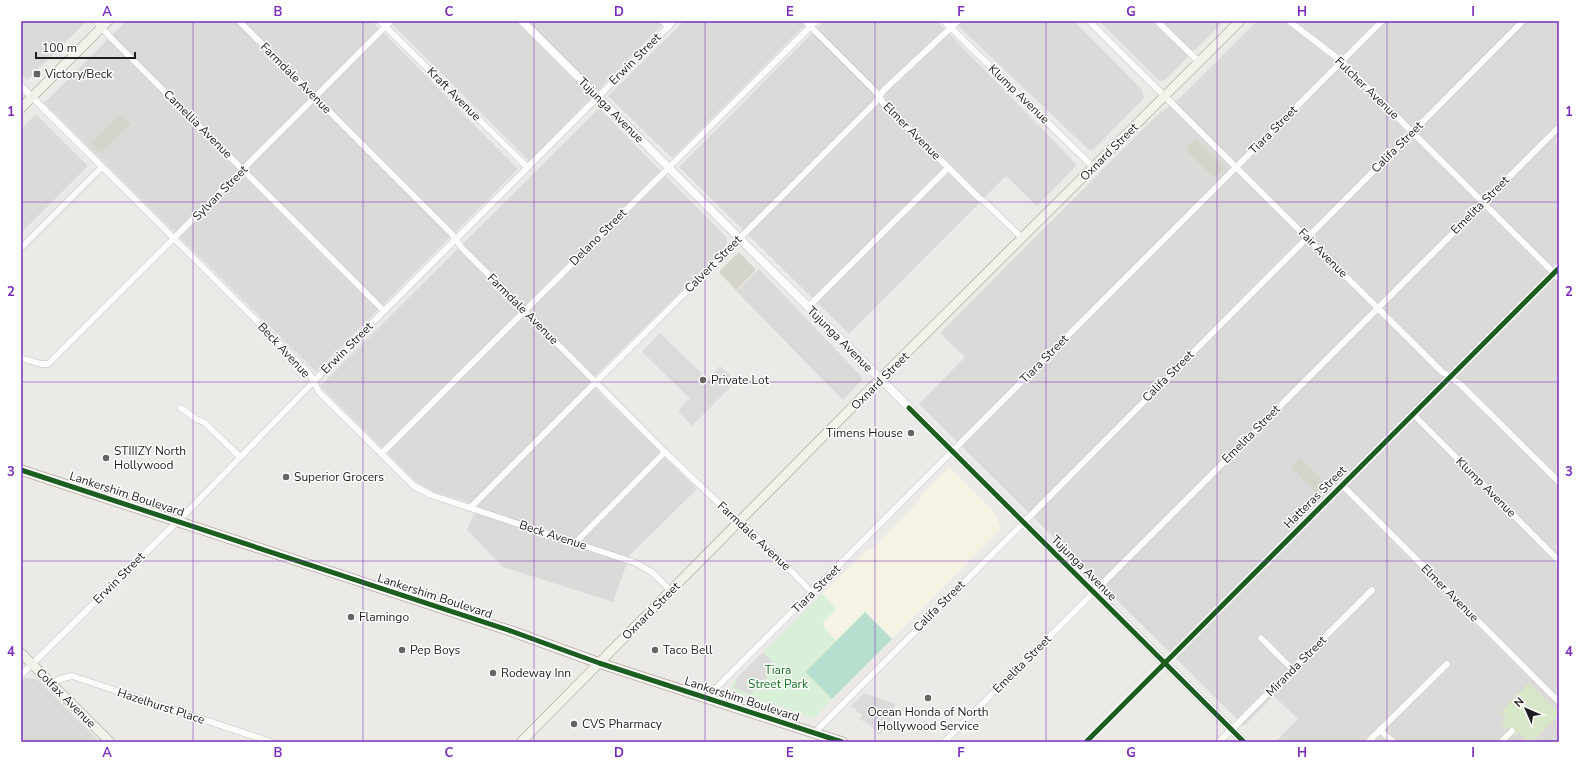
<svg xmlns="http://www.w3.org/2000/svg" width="1580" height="763" font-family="'Nunito Sans',sans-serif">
<rect width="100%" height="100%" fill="#eceae7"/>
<g fill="#dbdad8">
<path d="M21,21H87L27,80L21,74Z"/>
<path d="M126,21H372L518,169L316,372L44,103Z"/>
<path d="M389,21H666L529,161Z"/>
<path d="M684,21H809L672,158L608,96Z"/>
<path d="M824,21H937L1075,163L1076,166L1037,206L1006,176L849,334L679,167Z"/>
<path d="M953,21H1074L1142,90L1144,98L1093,150H1089Z"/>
<path d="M1099,21H1224L1165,80L1160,81Z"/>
<path d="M1257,21H1559V742H1275L1298,719L1274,696L1244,726L919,404L965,357L940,333L1154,118L1182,96Z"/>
<path d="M599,108L727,238L726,247L589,382L697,489L630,555L613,602L503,567L467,530L478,505L436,493L416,482L320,386Z"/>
<path d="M36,114L86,164L87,167L21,233V129Z"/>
<path d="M759,269L862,377V380L843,400L736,291Z"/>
<path d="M25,678L37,679L100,742H21V682Z"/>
</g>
<path fill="#f5f4e4" d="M949,468L951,469L996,514L994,515L999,521L998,523L1002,527L832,699L805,672L824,628L823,622L836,609L822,594L866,551L873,548L921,499L919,497Z"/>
<g fill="#d5d4ca">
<path d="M120,113L131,124L101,154L91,143Z"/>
<path d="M1195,138L1225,168L1214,178L1185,149Z"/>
<path d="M739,252L756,270L736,290L719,272Z"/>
<path d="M1300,458L1328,487L1319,496L1291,467Z"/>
</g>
<path fill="#d9e7c9" d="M1529,683L1559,712V714L1532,742H1529L1519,732L1515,737L1501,723L1506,718L1501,712Z"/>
<path fill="#d7f0d7" d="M822,594L836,609L823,622L824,628L836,640L805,672L832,699L814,718L736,692L731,689L732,684Z"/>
<path fill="#b7dfce" d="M865,612L892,639L832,699L805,672Z"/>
<g fill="#dcdbda">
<path d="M660,333L707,379L720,366L736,381L692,426L678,411L690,398L642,352Z"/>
<path d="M763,652L773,662L768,667L772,672L749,695L745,691L742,692L738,688L736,690L733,687L737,683L735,680Z"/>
<path d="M864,693L895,704L887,727L879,735L867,722L860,720L862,714L856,712L857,709L850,707Z"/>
</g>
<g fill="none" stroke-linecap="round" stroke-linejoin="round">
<defs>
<g id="minor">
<path d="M96,21L112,39L384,311"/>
<path d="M239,21L451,233L462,248L665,452L730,514L750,530L812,592"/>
<path d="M380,21L527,167"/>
<path d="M662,21L668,27"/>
<path d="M805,21L875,91L883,103L979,198L985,202L1022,238"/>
<path d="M944,21L1093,167"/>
<path d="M1089,21L1441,371L1460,384L1559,482"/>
<path d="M1157,21L1199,62"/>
<path d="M1289,21L1341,61L1559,278"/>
<path d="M21,86L309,373L319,392L414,486L431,495L636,563L653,573L671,591"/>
<path d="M21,248L102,167"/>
<path d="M808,307L948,168"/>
<path d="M21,358L41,364H48L391,21"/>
<path d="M181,408L196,419L204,422L240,457"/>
<path d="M1413,414L1559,561"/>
<path d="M381,454L816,21"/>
<path d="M1342,485L1559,702"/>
<path d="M470,508L874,104L884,90L958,21"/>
<path d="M575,543L665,452"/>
<path d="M1261,638L1292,669"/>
<path d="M21,675L187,512L321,374L674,21"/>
<path d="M52,684L60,679L72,676L271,742"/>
<path d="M707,697L1382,21"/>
<path d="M1380,730L1393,742"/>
<path d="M814,733L1523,21"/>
<path d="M944,742L1559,127"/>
<path d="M1086,742L1559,268"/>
<path d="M1219,742L1372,590"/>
<path d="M1368,742L1447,664"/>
<path d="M1501,742L1512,731"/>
</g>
<path id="tertiary" d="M522,21L1244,742"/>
<g id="secondary">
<path d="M21,108L108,21"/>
<path d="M21,653L110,742"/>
<path d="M521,742L880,379L1240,21"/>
</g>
<path id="primary" d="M21,470L511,631L599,663L842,742"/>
</defs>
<use href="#minor" stroke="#c3c2c1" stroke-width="7"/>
<use href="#tertiary" stroke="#c3c2c1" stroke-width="9"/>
<use href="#secondary" stroke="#939481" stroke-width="10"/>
<use href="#primary" stroke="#a09886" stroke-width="11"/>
<use href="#minor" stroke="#fcfcfb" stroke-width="6"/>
<use href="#tertiary" stroke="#fcfcfb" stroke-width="8"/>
<use href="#secondary" stroke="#f2f2eb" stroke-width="9"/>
<use href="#primary" stroke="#efebe5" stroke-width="10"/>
<defs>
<g id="cycleway">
<path d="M909,408L1244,742"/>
<path d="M21,470L511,631L599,663L842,742"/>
<path d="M1086,742L1559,268"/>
</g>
</defs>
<use href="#cycleway" stroke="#fff" stroke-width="8"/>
<use href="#cycleway" stroke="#1b5e20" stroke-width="5"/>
</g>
<path fill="none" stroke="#7b2cbf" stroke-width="1" stroke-opacity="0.55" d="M193,21V742M363,21V742M534,21V742M705,21V742M875,21V742M1046,21V742M1217,21V742M1387,21V742M21,202H1559M21,382H1559M21,561H1559"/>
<g fill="#666564" stroke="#fff" stroke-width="1.5">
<rect x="33" y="70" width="8" height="8" rx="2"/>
<circle cx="703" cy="380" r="4"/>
<circle cx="911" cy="433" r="4"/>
<circle cx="106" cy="458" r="4"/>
<circle cx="286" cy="477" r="4"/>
<circle cx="351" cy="617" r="4"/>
<circle cx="402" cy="650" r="4"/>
<circle cx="655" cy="650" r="4"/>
<circle cx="493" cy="673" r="4"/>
<circle cx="928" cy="698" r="4"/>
<circle cx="574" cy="724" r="4"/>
</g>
<g text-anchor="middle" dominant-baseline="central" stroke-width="3" stroke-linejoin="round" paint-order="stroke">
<g font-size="12" fill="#1e1e1e" stroke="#fff">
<text transform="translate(635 59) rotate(-45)">Erwin Street</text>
<text transform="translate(296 78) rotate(45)">Farmdale Avenue</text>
<text transform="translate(1367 88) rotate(44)">Fulcher Avenue</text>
<text transform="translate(454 94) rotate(45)">Kraft Avenue</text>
<text transform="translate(1019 94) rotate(44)">Klump Avenue</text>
<text transform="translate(611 110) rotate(45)">Tujunga Avenue</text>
<text transform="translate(198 124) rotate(45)">Camellia Avenue</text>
<text transform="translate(1273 130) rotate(-45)">Tiara Street</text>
<text transform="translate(912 131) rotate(45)">Elmer Avenue</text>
<text transform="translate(1397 147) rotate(-45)">Califa Street</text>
<text transform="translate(1109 152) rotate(-45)">Oxnard Street</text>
<text transform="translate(220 193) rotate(-45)">Sylvan Street</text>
<text transform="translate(1480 205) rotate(-45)">Emelita Street</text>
<text transform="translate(598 237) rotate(-45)">Delano Street</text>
<text transform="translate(1323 253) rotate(45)">Fair Avenue</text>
<text transform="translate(713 264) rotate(-45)">Calvert Street</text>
<text transform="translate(523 309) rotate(45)">Farmdale Avenue</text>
<text transform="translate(840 339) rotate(45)">Tujunga Avenue</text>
<text transform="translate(347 348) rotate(-45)">Erwin Street</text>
<text transform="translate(284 350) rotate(47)">Beck Avenue</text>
<text transform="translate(1044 359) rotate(-45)">Tiara Street</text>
<text transform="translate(1168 376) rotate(-45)">Califa Street</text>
<text transform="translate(880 381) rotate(-45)">Oxnard Street</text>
<text transform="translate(1251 434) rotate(-45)">Emelita Street</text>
<text transform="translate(1486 487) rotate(45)">Klump Avenue</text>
<text transform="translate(127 494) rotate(18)">Lankershim Boulevard</text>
<text transform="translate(1315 497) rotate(-45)">Hatteras Street</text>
<text transform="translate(553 535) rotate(18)">Beck Avenue</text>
<text transform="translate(754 536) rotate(43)">Farmdale Avenue</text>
<text transform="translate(1084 568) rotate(45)">Tujunga Avenue</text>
<text transform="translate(119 578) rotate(-45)">Erwin Street</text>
<text transform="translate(816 589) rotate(-45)">Tiara Street</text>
<text transform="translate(1450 593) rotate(45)">Elmer Avenue</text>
<text transform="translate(435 596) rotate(18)">Lankershim Boulevard</text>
<text transform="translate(939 606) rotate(-45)">Califa Street</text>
<text transform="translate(651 611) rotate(-45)">Oxnard Street</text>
<text transform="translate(1022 664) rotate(-45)">Emelita Street</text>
<text transform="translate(1296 666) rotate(-45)">Miranda Street</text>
<text transform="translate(66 698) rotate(45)">Colfax Avenue</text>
<text transform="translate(742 699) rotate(18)">Lankershim Boulevard</text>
<text transform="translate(161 706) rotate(18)">Hazelhurst Place</text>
</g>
<g font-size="12" fill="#1e1e1e" stroke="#fff" text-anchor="start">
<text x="45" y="74">Victory/Beck</text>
<text x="711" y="380">Private Lot</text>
<text x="903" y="433" text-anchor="end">Timens House</text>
<text x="114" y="451">STIIIZY North<tspan x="114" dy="14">Hollywood</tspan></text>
<text x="294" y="477">Superior Grocers</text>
<text x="359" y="617">Flamingo</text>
<text x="410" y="650">Pep Boys</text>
<text x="663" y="650">Taco Bell</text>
<text x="501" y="673">Rodeway Inn</text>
<text x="928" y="712" text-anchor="middle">Ocean Honda of North<tspan x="928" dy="14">Hollywood Service</tspan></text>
<text x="582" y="724">CVS Pharmacy</text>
</g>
<g font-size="12" fill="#16731e" stroke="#fff">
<text x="778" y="670">Tiara<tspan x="778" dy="14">Street Park</tspan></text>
</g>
</g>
<rect width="1580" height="763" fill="none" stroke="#ffffff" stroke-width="44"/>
<g transform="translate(1526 709) rotate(315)" stroke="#ffffff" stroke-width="3" paint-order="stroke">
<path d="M0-3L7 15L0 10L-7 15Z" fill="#1e1e1e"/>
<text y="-6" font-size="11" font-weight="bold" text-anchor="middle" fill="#1e1e1e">N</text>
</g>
<path d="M36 52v6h99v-6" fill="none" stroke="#1e1e1e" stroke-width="2"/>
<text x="42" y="52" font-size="12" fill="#1e1e1e" stroke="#ffffff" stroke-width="3" paint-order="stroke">100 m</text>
<rect x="22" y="22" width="1536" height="719" fill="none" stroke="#7b2cbf" stroke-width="1.5"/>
<g font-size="13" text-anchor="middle" font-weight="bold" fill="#7b2cbf">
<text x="107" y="16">A</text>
<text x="278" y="16">B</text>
<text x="449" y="16">C</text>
<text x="619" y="16">D</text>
<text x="790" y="16">E</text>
<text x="961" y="16">F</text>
<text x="1131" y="16">G</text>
<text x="1302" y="16">H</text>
<text x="1473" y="16">I</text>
<text x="11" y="116">1</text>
<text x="1569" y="116">1</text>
<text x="11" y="296">2</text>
<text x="1569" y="296">2</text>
<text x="11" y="476">3</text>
<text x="1569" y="476">3</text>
<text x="11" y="656">4</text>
<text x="1569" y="656">4</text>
<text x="107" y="757">A</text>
<text x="278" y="757">B</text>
<text x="449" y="757">C</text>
<text x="619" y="757">D</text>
<text x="790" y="757">E</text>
<text x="961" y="757">F</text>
<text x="1131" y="757">G</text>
<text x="1302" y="757">H</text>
<text x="1473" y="757">I</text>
</g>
</svg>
